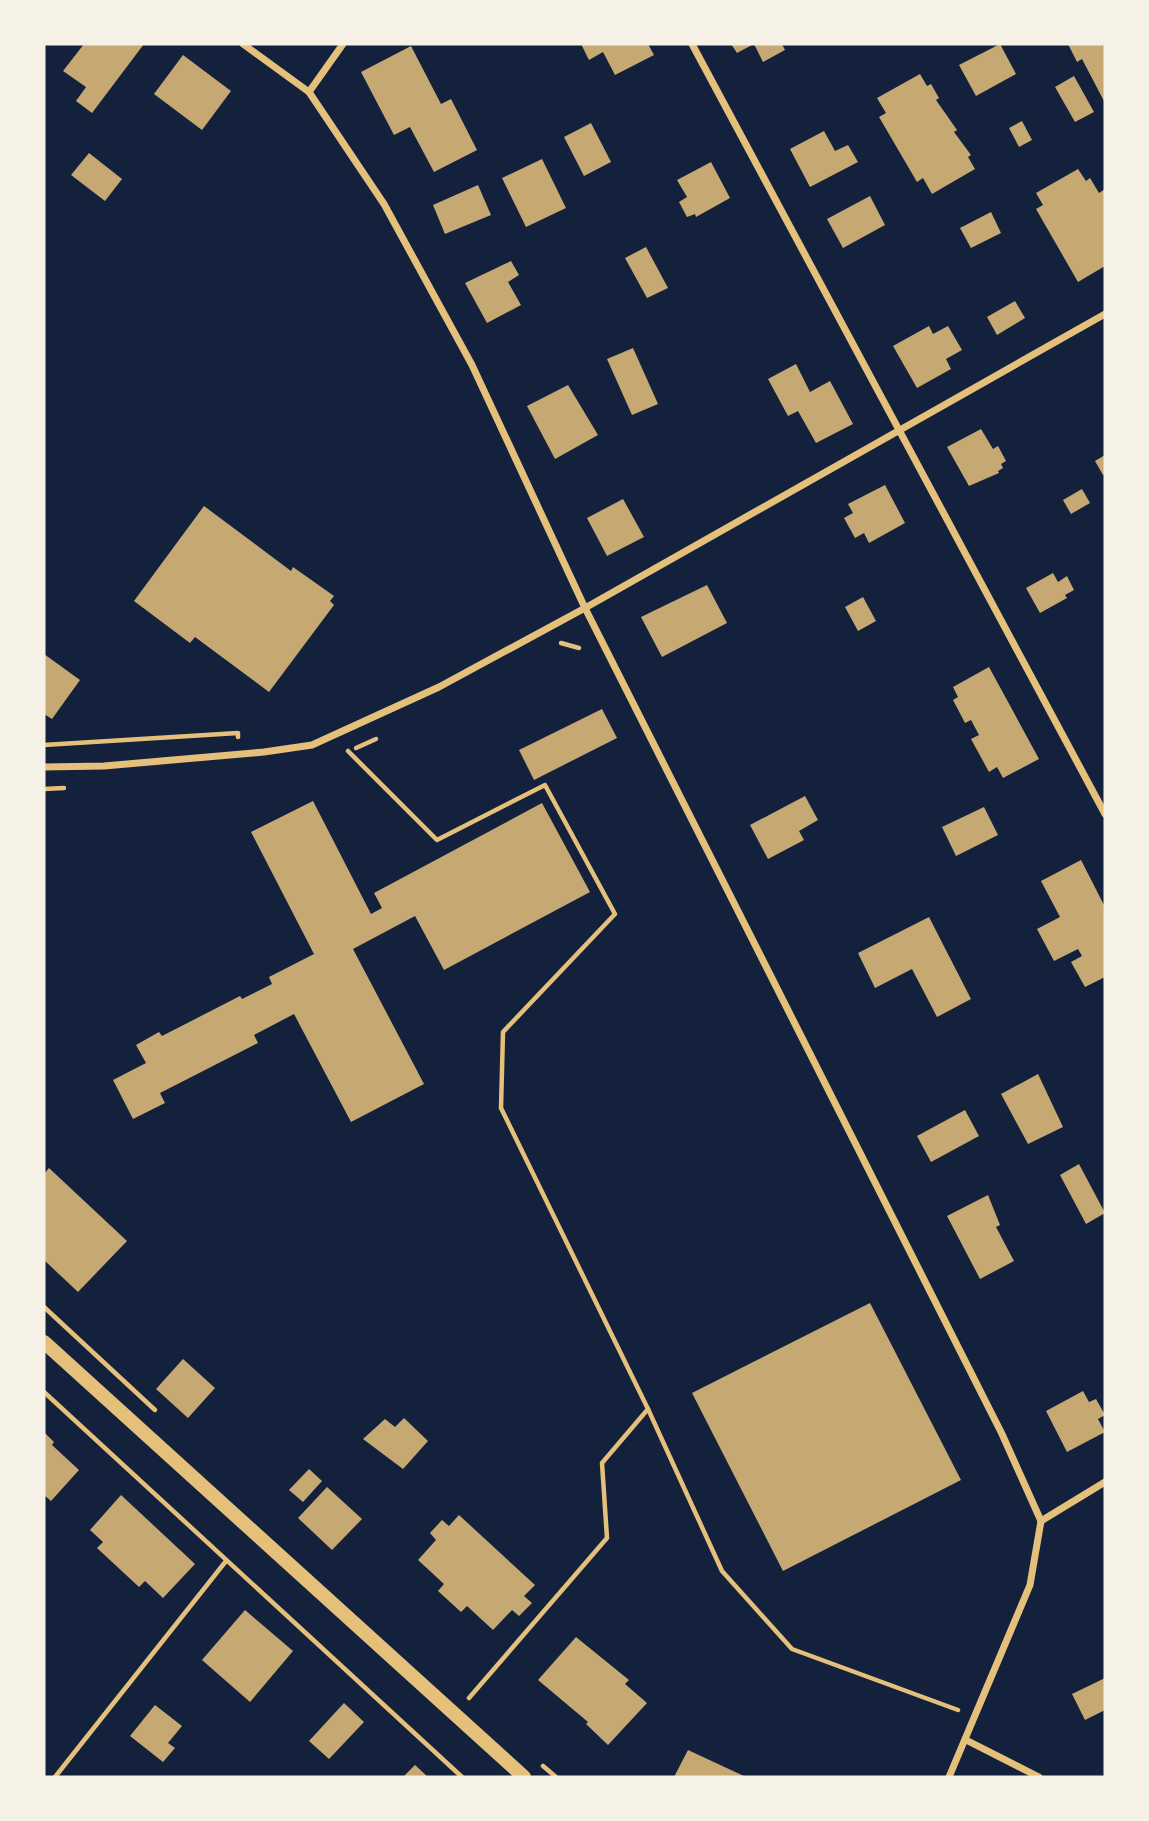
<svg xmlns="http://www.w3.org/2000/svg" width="1149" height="1821" font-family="Figtree,sans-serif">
<rect width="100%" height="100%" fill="#14213d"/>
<g fill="#c6a872">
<path d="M84,44H144L92,113L76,101L86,87L63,71Z"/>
<path d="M581,44H648L654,55L615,75L603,52L589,60Z"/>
<path d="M731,44H782L785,50L763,62L754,44L737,53Z"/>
<path d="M1000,44L1016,74L976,96L959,65Z"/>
<path d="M1068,44H1105V103L1082,59L1077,62Z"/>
<path d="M411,46L441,104L451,99L477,150L434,172L410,127L394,135L361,72Z"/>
<path d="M183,55L231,91L202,130L154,94Z"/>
<path d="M920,74L927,86L931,84L939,98L936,100L957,130L954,132L971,155L968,157L975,169L932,194L923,178L917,182L879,117L886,113L877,98Z"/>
<path d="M1074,76L1094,112L1075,122L1055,87Z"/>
<path d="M1022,121L1032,140L1019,147L1009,128Z"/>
<path d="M591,123L611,162L584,176L564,137Z"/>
<path d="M824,131L835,151L848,145L858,162L810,187L790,149Z"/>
<path d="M89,153L122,179L105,201L71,175Z"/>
<path d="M542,159L566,208L526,227L502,178Z"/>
<path d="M711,162L730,198L696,217L695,214L687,217L679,202L687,197L677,180Z"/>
<path d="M1078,169L1086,181L1090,178L1099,193L1105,189V266L1078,282L1036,209L1043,205L1036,193Z"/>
<path d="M478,185L491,215L445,234L433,205Z"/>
<path d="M870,196L885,225L843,248L827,219Z"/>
<path d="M991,212L1001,233L971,248L960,228Z"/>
<path d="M646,247L668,288L647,298L625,258Z"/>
<path d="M511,261L519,275L508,282L521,305L487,323L465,283Z"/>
<path d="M1015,301L1025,318L997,335L987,317Z"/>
<path d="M929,326L933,334L948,326L962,350L946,359L951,369L917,388L893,346Z"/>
<path d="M633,348L658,404L632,415L607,359Z"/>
<path d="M796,364L810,392L830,381L853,424L816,443L798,411L788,416L768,379Z"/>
<path d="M568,385L598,435L555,459L527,406Z"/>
<path d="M981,429L993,449L998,446L1006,461L1001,464L1003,468L998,471L999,473L969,486L947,447Z"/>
<path d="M1105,455V474L1103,475L1095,461Z"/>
<path d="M885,485L905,523L869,543L864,533L855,538L844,518L853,513L848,504Z"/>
<path d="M1082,489L1090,503L1071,514L1063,500Z"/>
<path d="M623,499L644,537L607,556L587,518Z"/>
<path d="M204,506L291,571L293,567L334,596L330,601L334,605L269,692L195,637L190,643L134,601Z"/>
<path d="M1053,573L1058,582L1067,576L1074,590L1065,595L1067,598L1040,613L1026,588Z"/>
<path d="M707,585L727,623L662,657L641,617Z"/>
<path d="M863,597L876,621L858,631L845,607Z"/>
<path d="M44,654L80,680L52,719L44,714Z"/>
<path d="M989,667L1039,759L1003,778L997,767L989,772L971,739L979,735L971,720L965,723L953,700L958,697L953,687Z"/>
<path d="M602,709L617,738L534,780L519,750Z"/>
<path d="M805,796L818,820L799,831L804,840L768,859L750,825Z"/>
<path d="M313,801L371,914L382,908L374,893L542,803L590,892L444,970L415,916L353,949L424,1084L351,1122L294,1014L254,1035L258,1043L160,1093L165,1103L133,1119L113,1080L146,1063L136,1045L159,1032L162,1036L240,996L242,999L272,984L269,977L314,954L251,832Z"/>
<path d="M984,807L998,835L956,856L942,827Z"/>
<path d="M1081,860L1105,907V977L1085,987L1071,962L1082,956L1078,949L1054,961L1037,929L1060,917L1041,881Z"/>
<path d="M929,917L971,999L937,1017L912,969L875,988L858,953Z"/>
<path d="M1038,1074L1063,1127L1028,1144L1001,1094Z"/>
<path d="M965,1110L979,1136L931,1162L917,1136Z"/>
<path d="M1079,1164L1105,1213L1086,1224L1060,1175Z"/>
<path d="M49,1168L127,1241L78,1292L44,1260V1174Z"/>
<path d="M988,1195L1000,1225L996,1227L1014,1261L980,1279L947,1216Z"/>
<path d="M870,1303L961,1480L783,1571L692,1393Z"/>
<path d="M183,1359L215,1388L188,1418L156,1389Z"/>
<path d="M1083,1391L1089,1402L1096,1399L1105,1415L1098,1419L1105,1432L1067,1452L1046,1411Z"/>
<path d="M404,1418L428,1441L403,1469L363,1439L385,1419L395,1427Z"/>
<path d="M44,1432L54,1442L52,1445L79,1470L51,1501L44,1495Z"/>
<path d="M309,1469L322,1481L303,1502L289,1490Z"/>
<path d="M327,1487L362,1519L332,1550L298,1518Z"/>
<path d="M121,1495L195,1564L163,1598L145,1581L139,1587L97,1548L103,1542L90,1530Z"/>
<path d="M459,1515L535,1585L524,1596L532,1603L519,1616L512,1610L493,1630L467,1606L461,1612L438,1591L444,1584L418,1560L436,1540L430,1533L442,1520L449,1526Z"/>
<path d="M245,1610L293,1651L250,1702L202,1660Z"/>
<path d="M576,1637L629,1680L625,1684L647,1703L608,1745L586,1724L588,1722L538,1680Z"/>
<path d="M1105,1678V1710L1085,1720L1072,1694Z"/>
<path d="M344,1703L364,1722L329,1759L309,1741Z"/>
<path d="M155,1705L182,1726L168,1743L175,1748L163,1762L130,1736Z"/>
<path d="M688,1750L746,1777H674Z"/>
<path d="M415,1765L428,1777H403Z"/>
</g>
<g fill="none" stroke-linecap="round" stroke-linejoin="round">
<g stroke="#e5c07b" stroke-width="4.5">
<path d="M561,643L579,648"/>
<path d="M44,745L238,733V737"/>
<path d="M356,748L376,739"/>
<path d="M348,751L437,840L545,785L615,914L503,1032L501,1108L648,1409L722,1571L792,1649L958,1710"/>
<path d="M44,789L64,788"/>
<path d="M44,1307L155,1410"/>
<path d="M44,1392L462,1777"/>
<path d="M469,1698L607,1538L602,1463L648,1409"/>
<path d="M543,1766L556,1777"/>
<path d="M55,1777L226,1561"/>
</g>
<g stroke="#e5c07b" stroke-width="7">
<path d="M243,44L309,92L384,204L472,365L585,608L1002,1434L1041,1521L1030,1585L949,1777"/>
<path d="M692,44L1105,814"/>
<path d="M309,92L343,44"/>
<path d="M44,767L104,766L264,752L312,745L439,687L585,608L1105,314"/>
<path d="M1041,1521L1105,1482"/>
<path d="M966,1740L1039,1777"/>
</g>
<path stroke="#e5c07b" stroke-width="14" d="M44,1342L524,1777"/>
</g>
<rect width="1149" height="1821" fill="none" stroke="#f6f1e7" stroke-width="91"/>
</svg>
